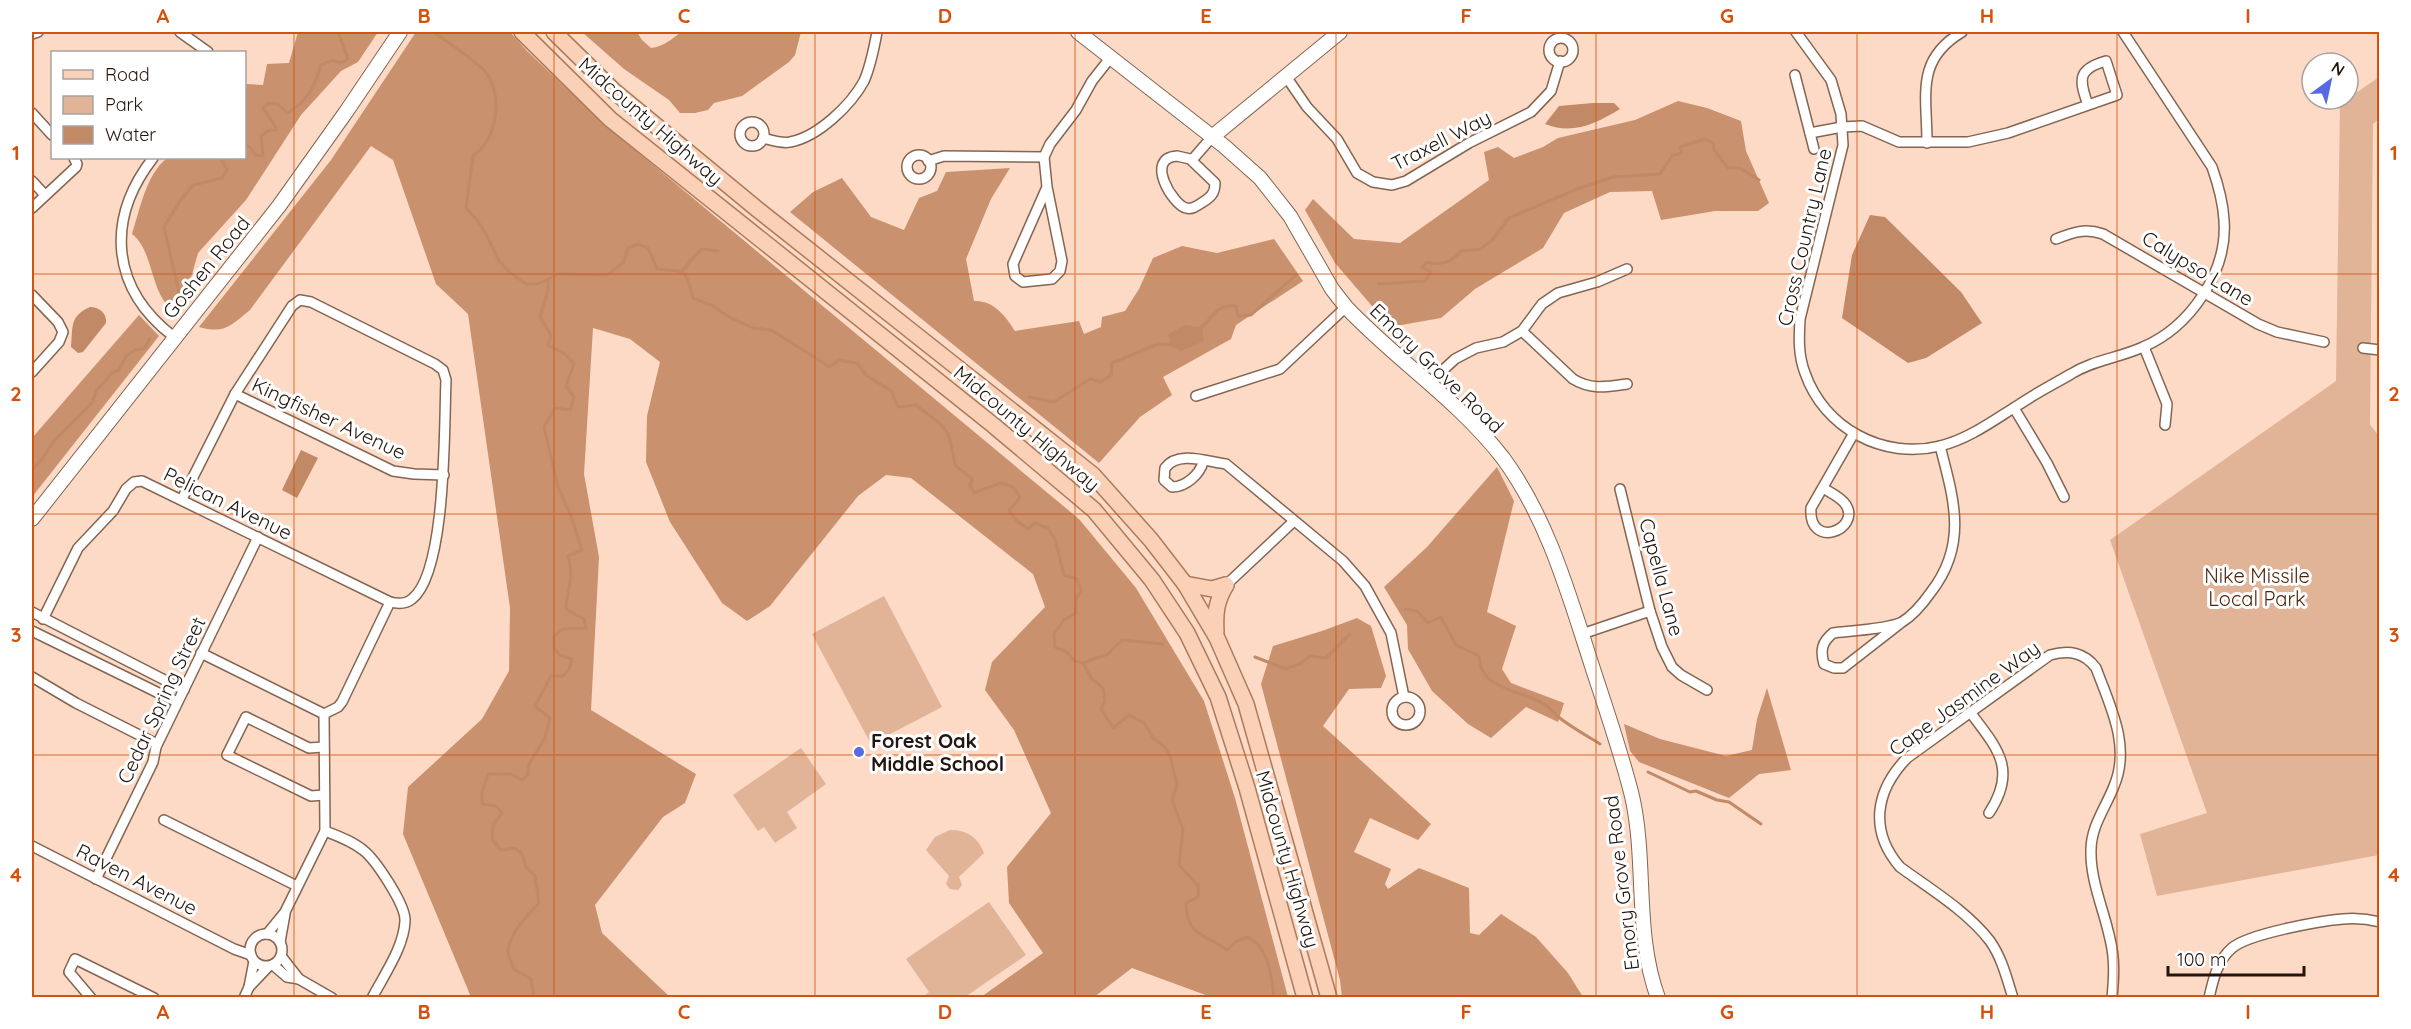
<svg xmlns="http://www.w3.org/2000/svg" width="2411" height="1029" font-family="Quicksand,sans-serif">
<rect width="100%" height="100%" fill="#fddac5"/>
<g fill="#e1b397">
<path d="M2379,77V119L2373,124L2370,425L2380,437L2379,855L2157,896L2140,834L2207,813L2110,540L2336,381L2340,104Z"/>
<path d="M884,596L942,707L871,744L812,634Z"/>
<path d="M801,748L826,784L787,812L797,828L775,843L764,827L758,831L733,795Z"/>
<path d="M950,830C967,830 978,837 984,853L959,877L962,885L958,890L950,889L946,884L949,876L926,850L935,837Z"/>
<path d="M989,902L1026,955L965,997H923L929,992L906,959Z"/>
</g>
<g fill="#c9916d">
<path d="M298,32H378L358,62L341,71L301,115L246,200L198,253L187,292L167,305C150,285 152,249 132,234C140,209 146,175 167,158H244L245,84L263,85L267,64L289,63Z"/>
<path d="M416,32H510L527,51L605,125L1079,519L1136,588L1204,701L1235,798L1288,997H1211L1132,968L1094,997H981L1043,953L1009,903L1007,867L1051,813L1014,730L985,690L992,662L1045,607L1033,574L911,478L886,475L858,496L770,606L747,621L722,603L670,522L646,462L647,416L660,362L630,339L593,328L584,474L599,557L591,710L696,774L685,803L663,817L595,905L602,933L670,997H471L403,834L408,787L482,719L509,671L510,608L468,314L436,284L393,160L371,146L250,310C230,326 225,334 199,327L331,160Z"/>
<path d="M582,32H637L642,40L651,48C663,47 672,39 681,32H801L795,55L789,62L742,96L714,103L708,110L695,113H680L669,100L624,69Z"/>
<path d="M1678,101L1707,108L1741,121L1746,151L1769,203L1758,211H1715L1661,220L1652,191L1610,192L1564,213L1543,248L1475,289L1441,318L1390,327L1335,263L1305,210L1313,199L1354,239L1400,243L1489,180L1484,152L1498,147L1514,158L1543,147L1558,138L1635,120Z"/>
<path d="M1010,168L991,199L966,259L974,301C993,300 1005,315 1015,331L1079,321L1084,334L1101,327L1102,317L1125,311L1139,289L1153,258L1182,246L1217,253L1274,239L1303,281L1236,325L1231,339L1163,377L1172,395L1140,417L1099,463L790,212L813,192L842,178L871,217L904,230L919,198L937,191L946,172Z"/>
<path d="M139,315L159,336L32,497V438Z"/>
<path d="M1497,467L1514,501L1487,612L1516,626L1502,669L1511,683L1564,703L1558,722L1526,707L1491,738L1468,724L1432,691L1408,649L1407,625L1384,587L1427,547Z"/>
<path d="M1357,618L1371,626L1386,676L1381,688L1349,689L1323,726L1431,824L1418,840L1370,818L1354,852L1391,869L1385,884L1388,889L1419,868L1469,888L1470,933L1479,935L1501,914L1536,937L1568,973L1583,997H1342L1340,980L1261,684L1273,646L1322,631Z"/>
<path d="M1767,688L1791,770L1759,774L1729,798L1639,762L1630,751L1624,724L1660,739L1726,756L1752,750L1757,719Z"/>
</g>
<g fill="#c18965">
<path d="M1593,103H1614L1620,109C1595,124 1573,135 1545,124L1559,106Z"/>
<path d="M1870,215L1885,217L1961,292L1982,323L1926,358L1908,363L1842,318L1852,255Z"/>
<path d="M90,307C99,307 107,313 106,323L83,352L78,353L71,347C73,328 69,316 90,307Z"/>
<path d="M1185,325L1202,328L1204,341L1181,351L1171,346L1168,334Z"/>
<path d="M301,450L318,458L297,498L282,490Z"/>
</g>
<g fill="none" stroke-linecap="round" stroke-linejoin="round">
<g stroke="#c18965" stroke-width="3">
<path d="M433,32C446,41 480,63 488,75C503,101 496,139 473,156L466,208L477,220L487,236L499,261L509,272L526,284H537L559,274L607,275L624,262L628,248L638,244L648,248L657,269C685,272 685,266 693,298L713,306L729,317L753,328L771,330L830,367L839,360L857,363L866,375L891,391L898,407L916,405C947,429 949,426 955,465L972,479L970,486L974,493L1001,483L1013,487L1020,497L1009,511L1017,521L1028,529L1035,523L1048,528L1055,539L1064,575L1077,579L1081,590L1076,600V613L1064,620L1054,634L1055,647L1067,652L1074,661L1083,663L1091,678L1103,688L1105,701L1101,709L1113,728L1129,715L1144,723L1153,738L1165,747L1170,756L1177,785L1172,800L1183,829L1179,865L1199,887L1198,897L1186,903C1187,937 1204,933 1227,950L1237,941L1248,937C1270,949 1271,976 1274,998"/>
<path d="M244,145L250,147L256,155L263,156L261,136L269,130H276C275,122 267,116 263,108L269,103L278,104L287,113C307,102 315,86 321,65L332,60L341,63L348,59L338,32"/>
<path d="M681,272L701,249L718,251"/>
<path d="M1378,284L1425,281L1431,272L1422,267L1427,262C1442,266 1452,262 1461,251L1481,249L1493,239L1509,218L1577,189L1613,177L1660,174L1672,156L1682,153L1680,147L1705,139L1713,143L1714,150L1728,168H1740L1759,180"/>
<path d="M168,313L179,292L164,227L180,201L193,185L222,178L227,170L222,161L225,158"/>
<path d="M1199,329C1212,320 1216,303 1236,306L1238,316L1251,315L1296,275"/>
<path d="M1029,397L1054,402L1090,379L1101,382L1111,375L1112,363L1158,344L1173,345"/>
<path d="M32,470L43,458L53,442L92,403L96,391L112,373L119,370L126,356L135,350L144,349L150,338"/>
<path d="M1405,609L1417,611L1428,623L1441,617L1456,645L1479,656C1480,692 1524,689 1547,706C1552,710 1556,715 1561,719C1573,728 1587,736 1600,744"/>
<path d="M1255,657L1286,669L1300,664L1310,656L1326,658L1350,634"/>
<path d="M1083,663L1108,654L1122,640L1163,644"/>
<path d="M1648,772L1690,792L1696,791L1717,800L1729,802L1761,824"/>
<path d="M532,998L534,996L531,979L514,969C512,964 508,957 508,951C510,932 527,916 539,903L535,876L526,867L522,854L515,848L501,850L492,839L493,825L502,813L496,806L482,804V792L488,774H511L522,780L528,775L529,764L545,738L550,718L535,706L551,676H563L569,669L572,659L559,655L554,647V636L563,629L586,628L584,619L566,609C567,586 575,579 568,556L582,550L571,516L558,487L544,427L555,408L570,410L574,397L566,386L574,364L565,354L548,345L551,335L540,317L548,290V280"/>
</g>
<defs>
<g id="street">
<path d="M180,32L208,52"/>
<path d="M1796,32L1831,80L1841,114L1843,145L1800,319C1799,337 1798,355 1805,373C1824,428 1883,460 1940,446C1969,439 1994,420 2020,404C2036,393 2054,384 2071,374C2093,360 2119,358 2143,347C2190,327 2228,272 2224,220C2223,202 2218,184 2212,167L2123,32"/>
<path d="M32,34L38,32"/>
<circle cx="1561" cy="50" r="12"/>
<path d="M1285,75L1307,107L1337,139L1357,173L1373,182L1392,185L1406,181L1469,143L1531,112L1551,91L1560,61"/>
<path d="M1795,75L1814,149"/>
<path d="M32,113L52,135"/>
<circle cx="752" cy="134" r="12"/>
<path d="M1810,133L1842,127L1862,126L1899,142H1968L2008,133L2117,95L2106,61C2077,69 2079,80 2088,105"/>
<path d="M763,138C771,140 782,144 790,142C818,137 851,105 864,81C871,65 874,48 877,32"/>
<path d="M1927,143C1927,95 1915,60 1962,32"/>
<circle cx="919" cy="167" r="12"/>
<path d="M1177,156L1190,159L1215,183C1215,193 1211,197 1203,202C1198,205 1193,210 1186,208C1173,205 1144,158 1177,156Z"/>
<path d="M153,158C105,220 111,289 174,337"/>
<path d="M1192,160L1212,137"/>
<path d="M928,161L944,156L1044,157"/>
<path d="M32,181L45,195"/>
<path d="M1047,187L1013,264L1015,276L1023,282L1052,279L1060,271L1062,261L1047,187L1044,157L1050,144L1076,110L1092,81L1111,57"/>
<path d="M32,208L76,167L77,164L74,158"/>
<path d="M2056,239C2074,232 2085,228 2103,234L2258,324L2277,332L2324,342"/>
<path d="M32,295L58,322L63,332L59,342L32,372"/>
<path d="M1522,331L1573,379C1591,390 1606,387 1627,384"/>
<path d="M2144,347L2167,404L2165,425"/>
<path d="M2363,348L2380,350"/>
<path d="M1429,383L1455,359L1476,348L1503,342L1522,331L1542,304L1558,293L1597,282L1627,269"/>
<path d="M235,394L393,471L414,474L444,475"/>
<path d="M1196,396L1280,369L1346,307"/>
<path d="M2014,408L2047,463L2064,497"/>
<path d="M1203,462C1200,474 1186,487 1172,487L1164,480L1165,468C1178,450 1208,462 1226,464L1343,561L1365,586L1391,633L1404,697"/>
<path d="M1823,488C1831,493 1841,497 1846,505C1861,530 1808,550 1811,508L1854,433"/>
<path d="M1620,489L1650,611L1662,647L1672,667L1681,675L1707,690"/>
<path d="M1226,585L1294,521"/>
<path d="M32,612L184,690"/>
<path d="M43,619L78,548L113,511L126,489L134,482L142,481L390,602C398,604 406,604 412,599C447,572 444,424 446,380L443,370L435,364L311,302L300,300L292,306L235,394L182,499"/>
<path d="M1902,622L1843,668H1834L1824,664C1820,650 1822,642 1833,633C1849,631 1889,629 1902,622C1912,616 1924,602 1931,592C1968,544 1954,500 1940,446"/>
<path d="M32,631L177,702"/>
<path d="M1582,634L1650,611"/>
<path d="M201,653L324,714L325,831L285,912L267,934"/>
<path d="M32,677L76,703L157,744"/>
<circle cx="1406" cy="711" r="14"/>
<path d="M1970,712C1997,748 2018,769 1989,813"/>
<path d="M324,714L338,707L342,702L390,602"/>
<path d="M323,747L309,748L246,717L227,755L311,796L324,795"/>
<path d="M164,820L297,886"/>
<path d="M325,831C338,836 352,841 363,850C375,859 406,905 405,921C404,947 384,975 372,998"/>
<path d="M32,846L234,949L251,955"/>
<path d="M96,879L153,762L156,747L258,537"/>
<circle cx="266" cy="950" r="16"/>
<path d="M280,942L285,914"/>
<path d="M281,956L299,979L332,998"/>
<path d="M273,965L287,977L299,979"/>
<path d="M249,987L254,961"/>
<path d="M91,998L69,972L75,959L154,998"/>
<path d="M244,998L249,987L268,967"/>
<path d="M2013,998C2007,979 2002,958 1990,941C1967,911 1930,889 1900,867C1869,831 1875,791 1907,758L2050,655C2069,650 2084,652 2096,668C2110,706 2131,746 2114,786C2106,807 2091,826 2091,850C2090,880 2104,910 2110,939C2115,959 2114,977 2112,998"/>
<path d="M2209,998C2213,980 2217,961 2232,948C2248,934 2319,921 2343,919C2355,918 2368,919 2380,922"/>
</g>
<g id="secondary">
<path d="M1078,32L1224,146L1260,178L1290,216L1332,289L1346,307C1396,360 1458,400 1503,458C1548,519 1569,595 1592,666C1606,709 1621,752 1632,796C1647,862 1634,933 1658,998"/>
<path d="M1212,137L1340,32"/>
<path d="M32,519L279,206L346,112L400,32"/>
</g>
<g id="primary">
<path d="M522,32L610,119L993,425L1094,510L1152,580L1187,633L1218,697L1247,788L1305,998"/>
<path d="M554,32L614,91L757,209L1093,475L1151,540L1185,584L1217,638L1246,704L1329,998"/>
<path d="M1185,584L1212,589L1226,585"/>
<path d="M1216,632C1215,613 1216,602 1226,585"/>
</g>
</defs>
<use href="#street" stroke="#836552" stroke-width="12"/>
<use href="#secondary" stroke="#836552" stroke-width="16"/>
<use href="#primary" stroke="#ac7b5b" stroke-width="18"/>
<use href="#street" stroke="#fff" stroke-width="9"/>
<use href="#secondary" stroke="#fff" stroke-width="14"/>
<use href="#primary" stroke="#fad0b6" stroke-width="15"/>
</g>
<path fill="none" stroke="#d4520c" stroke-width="1.5" stroke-opacity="0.55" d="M294,32V998M554,32V998M815,32V998M1075,32V998M1336,32V998M1596,32V998M1857,32V998M2117,32V998M32,274H2380M32,514H2380M32,755H2380"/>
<circle fill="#586ae1" stroke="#fff" stroke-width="2" cx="859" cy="752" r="6"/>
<g text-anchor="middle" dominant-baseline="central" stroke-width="6" stroke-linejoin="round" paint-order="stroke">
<g font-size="20" fill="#22160e" stroke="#fff">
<text transform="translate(651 121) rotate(41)">Midcounty Highway</text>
<text transform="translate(1441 140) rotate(-27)">Traxell Way</text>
<text transform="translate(1804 237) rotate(-77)">Cross Country Lane</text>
<text transform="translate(206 267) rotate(-51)">Goshen Road</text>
<text transform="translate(2198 268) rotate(31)">Calypso Lane</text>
<text transform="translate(1437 368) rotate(44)">Emory Grove Road</text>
<text transform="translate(329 418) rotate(25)">Kingfisher Avenue</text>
<text transform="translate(1027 428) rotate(40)">Midcounty Highway</text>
<text transform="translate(228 503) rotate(26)">Pelican Avenue</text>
<text transform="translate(1662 577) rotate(75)">Capella Lane</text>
<text transform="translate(1964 698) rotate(-36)">Cape Jasmine Way</text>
<text transform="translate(161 700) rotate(-65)">Cedar Spring Street</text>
<text transform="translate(1288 859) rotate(74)">Midcounty Highway</text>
<text transform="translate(137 879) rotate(27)">Raven Avenue</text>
<text transform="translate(1621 883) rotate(-97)">Emory Grove Road</text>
</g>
<g font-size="20" fill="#4c260a" stroke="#fff">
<text x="2257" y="575">Nike Missile<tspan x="2257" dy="23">Local Park</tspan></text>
</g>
<g font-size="20" font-weight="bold" fill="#22160e" stroke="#fff" text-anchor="start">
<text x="871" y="740">Forest Oak<tspan x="871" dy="23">Middle School</tspan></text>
</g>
</g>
<rect width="2411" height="1029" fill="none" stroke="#ffffff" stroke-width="66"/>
<rect x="51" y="51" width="195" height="108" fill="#ffffff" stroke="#a7a29f" stroke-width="1.5"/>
<rect x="63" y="70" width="30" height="9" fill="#fad0b6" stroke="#a7a29f" stroke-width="1.5"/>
<text x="105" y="81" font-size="18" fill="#22160e">Road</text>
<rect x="63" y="96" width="30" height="18" fill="#e1b397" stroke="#a7a29f" stroke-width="1.5"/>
<text x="105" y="111" font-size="18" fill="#22160e">Park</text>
<rect x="63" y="126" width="30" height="18" fill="#c18965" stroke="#a7a29f" stroke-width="1.5"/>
<text x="105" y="141" font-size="18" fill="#22160e">Water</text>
<g transform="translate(2330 81) rotate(33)"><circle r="28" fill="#ffffff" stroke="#a7a29f" stroke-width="1.5"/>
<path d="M0-4.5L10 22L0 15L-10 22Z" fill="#586ae1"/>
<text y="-9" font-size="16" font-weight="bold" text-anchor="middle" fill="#22160e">N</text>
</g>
<path d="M2168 966v9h136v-9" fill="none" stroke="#22160e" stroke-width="3"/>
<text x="2177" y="966" font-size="18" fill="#22160e" stroke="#ffffff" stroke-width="4.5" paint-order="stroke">100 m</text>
<rect x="33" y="33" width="2345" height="963" fill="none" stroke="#d4520c" stroke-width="2"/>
<g font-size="20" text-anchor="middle" font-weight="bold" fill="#d4520c">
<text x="163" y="23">A</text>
<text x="424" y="23">B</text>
<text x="684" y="23">C</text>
<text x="945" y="23">D</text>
<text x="1206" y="23">E</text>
<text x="1466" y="23">F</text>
<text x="1727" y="23">G</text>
<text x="1987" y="23">H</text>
<text x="2248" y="23">I</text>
<text x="16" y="160">1</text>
<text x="2394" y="160">1</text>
<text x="16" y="401">2</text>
<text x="2394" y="401">2</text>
<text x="16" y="642">3</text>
<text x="2394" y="642">3</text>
<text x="16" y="882">4</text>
<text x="2394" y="882">4</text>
<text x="163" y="1019">A</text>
<text x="424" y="1019">B</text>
<text x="684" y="1019">C</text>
<text x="945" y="1019">D</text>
<text x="1206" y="1019">E</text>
<text x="1466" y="1019">F</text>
<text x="1727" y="1019">G</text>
<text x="1987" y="1019">H</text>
<text x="2248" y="1019">I</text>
</g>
</svg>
